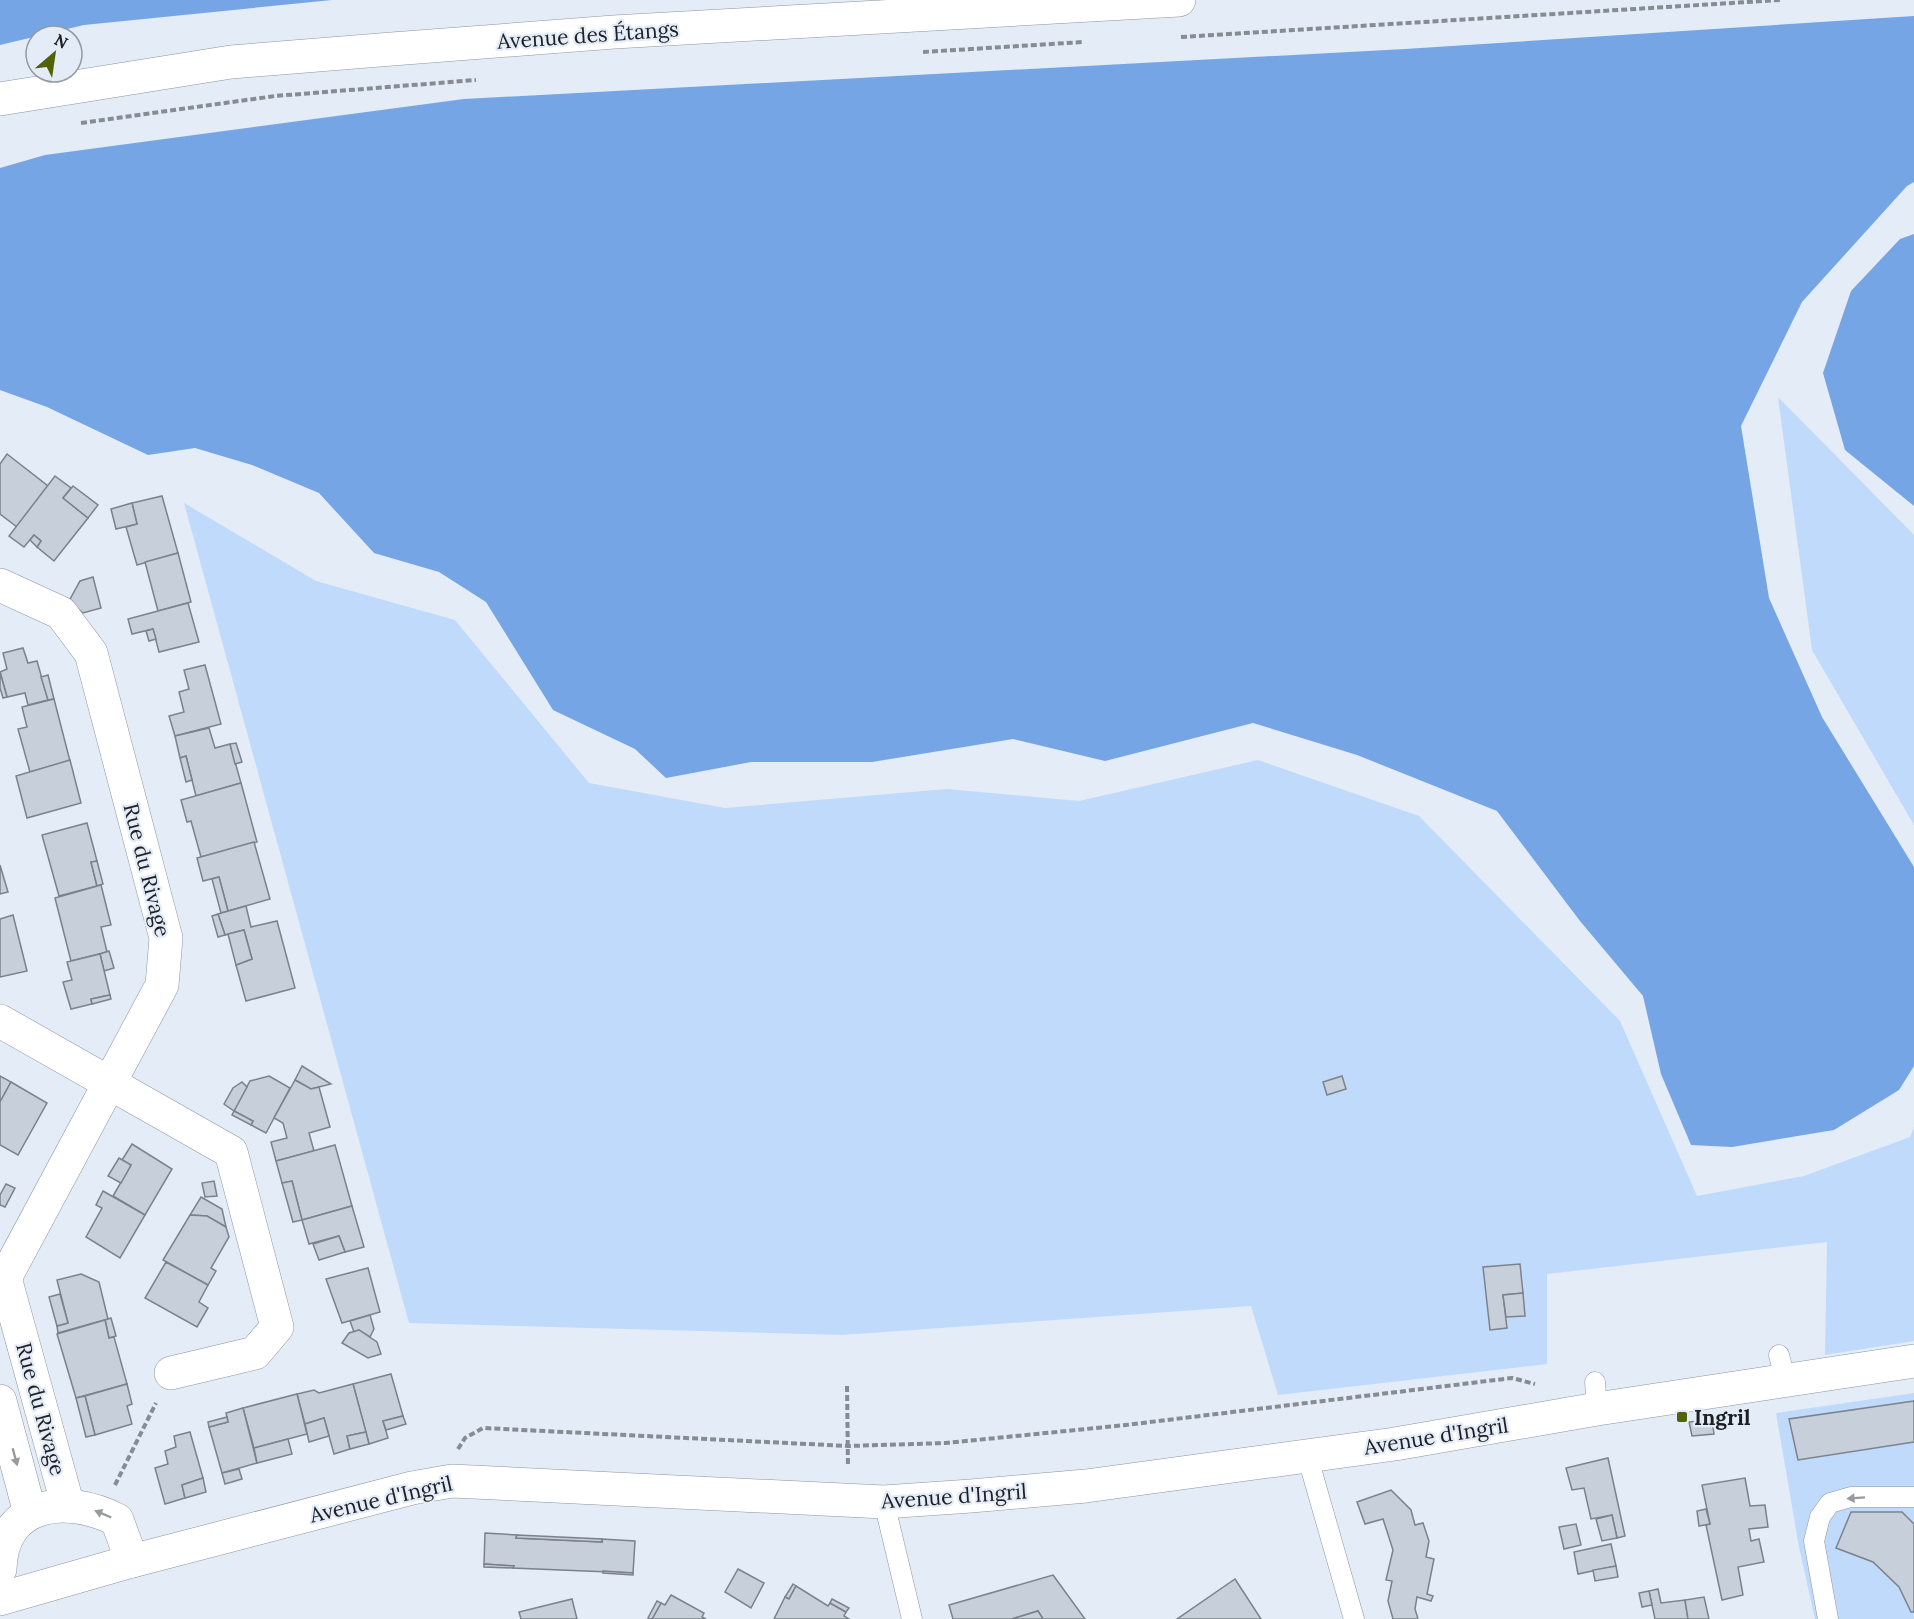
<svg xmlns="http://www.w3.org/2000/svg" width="1914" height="1619" font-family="Lora,serif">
<rect width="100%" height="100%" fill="#e4ecf7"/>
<g fill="#c0dafc">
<path d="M1778,397L1914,535V825L1812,650Z"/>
<path d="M184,503L316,581L455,620L589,783L725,808L947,789L1079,801L1258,760L1419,816L1620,1021L1697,1196L1804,1176L1910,1137L1914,1127V1341L1825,1355L1827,1242L1547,1274V1364L1278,1395L1251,1306L842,1335L409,1323Z"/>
<path d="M1914,1393V1619H1815L1799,1547L1776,1413Z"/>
</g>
<g fill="#75a5e4">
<path d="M0,0H332L84,25L0,45Z"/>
<path d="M1914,16V182L1907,186L1802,302L1741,426L1769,598L1822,717L1914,867V1066L1899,1090L1834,1130L1732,1147L1691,1145L1661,1074L1643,996L1580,921L1497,811L1357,755L1253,723L1105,761L1013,739L872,762H751L666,778L635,749L553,710L486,602L439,572L374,553L319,493L252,465L195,448L148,455L47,407L0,390V168L45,155L464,99L1405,49Z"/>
<path d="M1914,234V506L1845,450L1823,373L1851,291L1900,239Z"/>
</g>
<g fill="#c7cfda" stroke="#7b828c" stroke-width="1.5">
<path d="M7,454L48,486L17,527L0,514V464Z"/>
<path d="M55,476L71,488L63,498L88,518L54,561L37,547L41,541L34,535L24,547L9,536Z"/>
<path d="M73,486L98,505L88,518L63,498Z"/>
<path d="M162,496L178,553L137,565L126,527L137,524L132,503Z"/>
<path d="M132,503L137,524L116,529L111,509Z"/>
<path d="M34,535L41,541L37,547L30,540Z"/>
<path d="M178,553L191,602L158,611L145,562Z"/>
<path d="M93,577L101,608L83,613L69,601L80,581Z"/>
<path d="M188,603L199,642L159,652L153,629L132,634L128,619Z"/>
<path d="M153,629L156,639L149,641L146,631Z"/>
<path d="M23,648L28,663L37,661L48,700L28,705L25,693L7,697L0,672L7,669L3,653Z"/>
<path d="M205,665L221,724L175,736L169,716L184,712L179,692L189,689L184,670Z"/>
<path d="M0,672L7,697L3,698L0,688Z"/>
<path d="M48,675L54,699L48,700L41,677Z"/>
<path d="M54,699L70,761L30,772L18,729L27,727L22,707Z"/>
<path d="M209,728L215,748L230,744L241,783L196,796L186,756L180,758L175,736Z"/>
<path d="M236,743L242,762L235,764L230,744Z"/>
<path d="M186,756L192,780L186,782L180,758Z"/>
<path d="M70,760L81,803L27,818L16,776Z"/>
<path d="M241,783L257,842L201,857L191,821L187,822L181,800Z"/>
<path d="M87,823L97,861L91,862L97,886L59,896L42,835Z"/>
<path d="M254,842L270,899L228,911L219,877L203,881L197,858Z"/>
<path d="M97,861L103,884L97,886L91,862Z"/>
<path d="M0,865L8,892L0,894Z"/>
<path d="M219,877L228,911L221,913L212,879Z"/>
<path d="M101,885L111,925L101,927L107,952L71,961L55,898Z"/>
<path d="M246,906L251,927L277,921L295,988L246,1001L236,965L252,959L244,930L225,935L218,914Z"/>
<path d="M218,914L225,935L218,937L212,916Z"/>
<path d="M13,915L27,971L0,977V919Z"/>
<path d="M244,930L252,959L236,965L228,934Z"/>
<path d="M109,951L114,968L104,971L100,954Z"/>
<path d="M100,954L110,995L91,999L92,1004L71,1009L63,982L72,980L67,962Z"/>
<path d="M110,995L111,999L92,1004L91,999Z"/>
<path d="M302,1066L331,1084L311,1089L295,1080Z"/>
<path d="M0,1076L11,1082L0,1102Z"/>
<path d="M269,1076L290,1088L266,1133L251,1125L253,1121L234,1111L250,1081Z"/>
<path d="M1342,1076L1346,1089L1327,1095L1323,1082Z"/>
<path d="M295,1080L311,1089L319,1087L330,1127L309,1133L314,1151L276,1161L271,1142L287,1138L283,1123L274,1118Z"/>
<path d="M11,1082L47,1103L18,1155L0,1145V1102Z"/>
<path d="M242,1082L247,1087L234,1111L224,1104L233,1088Z"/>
<path d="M234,1111L253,1121L251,1125L232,1115Z"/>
<path d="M132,1144L172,1169L145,1215L113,1196L131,1165L122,1160Z"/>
<path d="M335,1145L352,1206L302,1220L292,1181L282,1183L276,1161Z"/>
<path d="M119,1158L131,1165L121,1183L108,1176Z"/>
<path d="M214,1181L217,1196L205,1197L202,1183Z"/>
<path d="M292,1181L302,1220L293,1222L282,1183Z"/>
<path d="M6,1184L15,1188L5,1207L0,1205V1195Z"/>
<path d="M103,1191L145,1215L120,1258L86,1237L102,1208L96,1205Z"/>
<path d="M201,1197L222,1209L226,1227L207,1216L190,1215Z"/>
<path d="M352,1206L364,1247L345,1252L339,1236L309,1244L302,1220Z"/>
<path d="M190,1215L207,1216L226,1227L229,1237L211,1268L216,1271L208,1285L163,1260Z"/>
<path d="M339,1236L345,1252L319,1260L313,1244Z"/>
<path d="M166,1262L208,1285L199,1302L208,1308L197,1327L145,1298Z"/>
<path d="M1520,1264L1523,1293L1503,1295L1507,1328L1490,1330L1483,1267Z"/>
<path d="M368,1268L380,1312L342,1323L326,1279Z"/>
<path d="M81,1274L99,1282L108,1319L58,1333L57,1326L68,1323L57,1280Z"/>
<path d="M1523,1293L1525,1316L1506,1317L1503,1295Z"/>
<path d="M60,1294L68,1323L57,1326L49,1297Z"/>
<path d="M370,1315L374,1329L370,1337L359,1330L354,1332L350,1321Z"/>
<path d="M111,1318L116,1336L109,1338L105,1320Z"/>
<path d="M105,1320L109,1338L114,1337L127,1384L76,1398L57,1334Z"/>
<path d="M359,1330L377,1342L381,1354L368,1358L342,1343L349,1333Z"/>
<path d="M391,1374L403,1416L383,1421L388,1438L369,1444L353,1384Z"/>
<path d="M127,1384L132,1404L127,1406L132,1424L95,1435L85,1396Z"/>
<path d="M353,1384L366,1432L347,1436L350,1449L334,1454L324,1418L305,1424L297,1394L314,1390L319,1393Z"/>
<path d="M297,1394L307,1434L254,1448L243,1408Z"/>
<path d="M85,1396L95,1435L86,1437L76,1398Z"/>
<path d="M1914,1401V1442L1798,1460L1789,1419Z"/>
<path d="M243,1408L257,1463L222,1473L209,1427L228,1422L226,1413Z"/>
<path d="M403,1416L406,1424L386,1430L383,1421Z"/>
<path d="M227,1417L228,1422L209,1427L208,1422Z"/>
<path d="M324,1418L329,1436L309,1442L305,1424Z"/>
<path d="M1712,1420L1714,1434L1692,1436L1689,1422Z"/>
<path d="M190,1432L203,1478L182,1485L185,1498L165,1504L155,1468L168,1464L165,1451L176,1447L174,1436Z"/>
<path d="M366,1432L369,1444L350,1449L347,1436Z"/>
<path d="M288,1439L292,1454L257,1463L254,1448Z"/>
<path d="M1608,1458L1625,1536L1617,1538L1612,1515L1591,1519L1584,1488L1572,1490L1566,1468Z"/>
<path d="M239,1469L242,1479L225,1484L222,1473Z"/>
<path d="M203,1478L206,1492L185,1498L182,1485Z"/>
<path d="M1745,1478L1750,1506L1765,1505L1768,1527L1749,1529L1751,1541L1759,1539L1764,1562L1738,1567L1743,1595L1722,1600L1706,1525L1710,1524L1702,1485Z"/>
<path d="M1391,1490L1411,1510L1415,1525L1423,1523L1429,1541L1426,1557L1434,1559L1427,1594L1433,1596L1431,1601L1417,1597L1415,1609L1418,1619H1393L1388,1601L1392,1581L1386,1580L1393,1550L1383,1519L1365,1524L1357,1502Z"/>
<path d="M1706,1509L1710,1524L1699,1526L1697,1511Z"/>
<path d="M1851,1512H1902L1914,1524V1612H1911L1899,1587L1873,1562L1836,1548Z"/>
<path d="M1612,1515L1617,1538L1602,1541L1596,1519Z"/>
<path d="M1576,1524L1581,1545L1564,1549L1559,1527Z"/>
<path d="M485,1533L517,1535L516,1538L602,1542V1539L635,1541L633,1573L513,1568L514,1566L484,1564Z"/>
<path d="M517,1535L602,1539V1542L516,1538Z"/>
<path d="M1611,1544L1616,1566L1578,1574L1574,1552Z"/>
<path d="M484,1564L514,1566L513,1568L484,1567Z"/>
<path d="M1616,1566L1618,1577L1595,1581L1593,1570Z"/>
<path d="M738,1569L764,1583L751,1608L725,1592Z"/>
<path d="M603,1571L633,1573V1575L603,1573Z"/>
<path d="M1053,1575L1085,1619H1043L1038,1611L1012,1619H953L949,1605Z"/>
<path d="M1235,1579L1261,1619H1177Z"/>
<path d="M793,1584L796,1586L789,1599L785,1597Z"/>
<path d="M796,1586L828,1606L830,1603L846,1612L844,1616L849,1619H774L785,1597L789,1599Z"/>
<path d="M1658,1589L1661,1603L1685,1600L1688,1619H1655L1649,1591Z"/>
<path d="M1649,1591L1652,1605L1642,1607L1639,1593Z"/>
<path d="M671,1595L704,1613L702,1617L706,1619H652L661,1603L665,1605Z"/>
<path d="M1704,1597L1709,1619H1688L1685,1600Z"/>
<path d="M572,1599L577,1619H521L519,1612Z"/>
<path d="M832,1599L849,1608L846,1612L830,1603Z"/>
<path d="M657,1601L661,1603L652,1619H650L648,1618Z"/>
<path d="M1038,1611L1043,1619H1012Z"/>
</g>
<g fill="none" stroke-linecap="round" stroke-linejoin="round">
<defs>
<g id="lane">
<path d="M1779,1355L1785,1379"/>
<path d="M1595,1382L1597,1409"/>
<path d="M1307,1455L1354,1619"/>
<path d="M884,1502L912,1619"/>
<path d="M1828,1619L1814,1541L1820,1517L1830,1503L1851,1497H1914"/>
</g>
<g id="street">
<path d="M0,585L61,613L91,653L166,938L162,985L5,1278L0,1281"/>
<path d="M0,1021L231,1152L277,1327L255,1353L171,1373"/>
<path d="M5,1278L68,1506"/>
<path d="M0,1401L30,1513"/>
<path d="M0,1569C2,1501 67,1494 117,1520L132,1561"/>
<path d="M0,1599L132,1561L412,1488L452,1481L884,1502L971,1496L1086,1486L1395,1444L1597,1409L1914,1361"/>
</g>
<path id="secondary" d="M0,99L231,62L392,49L614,32L1179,0"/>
</defs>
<use href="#lane" stroke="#8d959f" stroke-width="21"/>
<use href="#street" stroke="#8d959f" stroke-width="34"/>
<use href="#secondary" stroke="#8d959f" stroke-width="34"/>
<g stroke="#868c93" stroke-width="4" stroke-dasharray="6 3" stroke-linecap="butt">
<path d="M1181,37L1780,0"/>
<path d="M923,52L1083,42"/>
<path d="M81,123L275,96L476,80"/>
<path d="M847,1386L848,1466"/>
<path d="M458,1449L465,1438L483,1428L848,1446L946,1443L1126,1425L1512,1378L1535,1384"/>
<path d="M115,1485L156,1403"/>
</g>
<use href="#lane" stroke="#fff" stroke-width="20"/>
<use href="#street" stroke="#fff" stroke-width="33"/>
<use href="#secondary" stroke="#fff" stroke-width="33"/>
</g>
<defs><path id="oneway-solid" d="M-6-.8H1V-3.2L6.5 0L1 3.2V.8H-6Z" transform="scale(1.5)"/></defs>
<g fill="#999a9c">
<use href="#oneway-solid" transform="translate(15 1457) rotate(75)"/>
<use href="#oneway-solid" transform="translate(1856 1498) rotate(176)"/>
<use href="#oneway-solid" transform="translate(103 1514) rotate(-157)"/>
</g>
<rect fill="#526206" stroke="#e4ecf7" stroke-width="2" x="1676" y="1411" width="12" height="12" rx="3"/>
<g text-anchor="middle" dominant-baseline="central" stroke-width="4.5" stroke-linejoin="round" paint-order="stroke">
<g font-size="21" fill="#1c1f23" stroke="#e4ecf7">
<text transform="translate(588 35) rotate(-4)">Avenue des Étangs</text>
<text transform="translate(147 870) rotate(76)">Rue du Rivage</text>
<text transform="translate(41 1409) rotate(75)">Rue du Rivage</text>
<text transform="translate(1436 1436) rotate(-9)">Avenue d'Ingril</text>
<text transform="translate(954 1496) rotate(-4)">Avenue d'Ingril</text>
<text transform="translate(381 1499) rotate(-13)">Avenue d'Ingril</text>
</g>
<g font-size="21" font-weight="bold" fill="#1c1f23" stroke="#e4ecf7" text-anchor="start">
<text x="1694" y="1417">Ingril</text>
</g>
</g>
<g transform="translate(54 54) rotate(29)"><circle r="28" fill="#e4ecf7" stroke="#949aa2" stroke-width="1.5"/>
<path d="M0-4.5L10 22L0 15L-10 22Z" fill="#526206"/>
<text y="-9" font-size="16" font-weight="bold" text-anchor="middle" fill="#1c1f23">N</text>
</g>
</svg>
